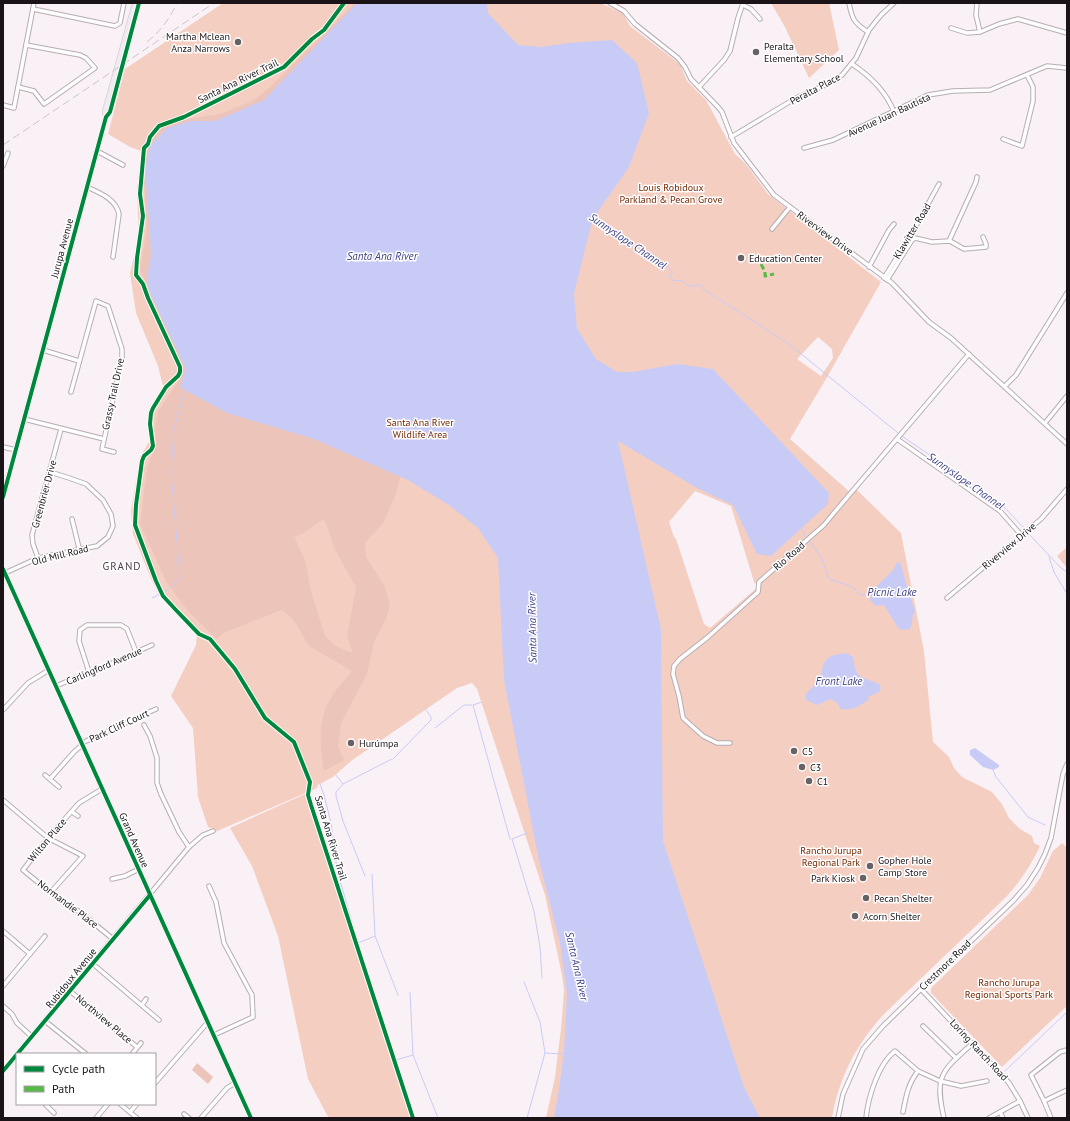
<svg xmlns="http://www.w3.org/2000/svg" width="1070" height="1121" font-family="'PT Sans',sans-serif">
<rect width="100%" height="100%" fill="#faf1f6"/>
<g fill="#f5cec2" fill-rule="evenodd">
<path d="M223,3H600L623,13L630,26L680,64L687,81L706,100L735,154L745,163L768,194L881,282L826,379L790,439L852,494L857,490L901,533L924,651L933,742L949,757L954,768L962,777L992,792L1002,804L1009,818L1020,829L1032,836L1034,843L1040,846C1031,865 1021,881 1006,897L885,1013C857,1043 839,1077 832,1118H546L555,1077L561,1029L564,990L562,975L545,895L477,689L472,683L457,688L351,761L333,777L318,785L317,788L215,832L214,829L208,827L198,797L193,728L171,696L196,645L197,634L159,595L152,581L133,534L131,512L140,457L149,442L150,434L148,417L149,409L163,386L158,366L136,313L130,273L139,236L137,191L141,151L130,147L108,134L125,69ZM818,337L832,349L833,358L821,376L797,359ZM695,491L731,506L754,582L758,587L710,628L704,624L676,539L674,537L669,522Z"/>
<path d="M771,3H829L839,50L809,78L785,27Z"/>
<path d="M1067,547V568L1057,556Z"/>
<path d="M305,794L411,1118H330L327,1115L308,1079L278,936L252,866L230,828Z"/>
<path d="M1062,843L1067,848V1006L1002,1067L931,993V988L1028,895L1040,878L1053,851Z"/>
</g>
<g fill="#ecc4b9" fill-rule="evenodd">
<path d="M355,3H385L402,469L396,494L383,523L365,543L366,557L385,587L390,605L386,619L374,642L367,674L341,723L338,746L344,760L324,771C320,746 317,720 331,698C336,688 346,680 352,671L309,646L293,619L282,610L225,632L217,639L188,611L167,583L140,524L147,468L156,443L155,428L158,411L180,379L183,369L148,296L145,281L140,270L147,228L144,181L146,156L150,142L159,129L168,125L188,119L220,114L252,101L269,88ZM322,520L325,521L335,550L356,587L347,636L353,653L337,647L325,636L311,591L305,560L294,537L304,533Z"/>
<path d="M197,1063L213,1077L208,1084L192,1070Z"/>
</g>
<g fill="#c9cbf7">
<path d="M357,3H487L488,13L518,45L542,47L569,43L612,40L637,63L649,113L629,167L599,210L591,225L574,294L577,328L596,359L617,372H633L677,364L713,369L829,493L828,504L771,556L757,554L733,505L697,488L618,441L661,629L663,841L744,1087L760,1118H554L559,1089L564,1052L567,994L560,943L539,861L504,680L498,558L478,528L449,505L408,480L314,439L227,413L180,387L186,369L149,290L147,278L151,255L150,234L145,170L150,146L167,128L190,121H215L264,100Z"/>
<path d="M898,562L901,564L908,591L915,611C911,618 913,622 910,629L904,630L899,629L884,605L876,606L870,600C872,586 885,580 893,570C895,567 895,565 898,562Z"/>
<path d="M846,653L853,657C857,681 859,675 879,684L881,688L879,692L868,697L869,699C860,706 852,711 841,709L837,703L831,699L817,705L806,700V694L819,680L824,663L829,657L834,655Z"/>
<path d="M975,748L999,765V767L993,770L983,767L970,755V750Z"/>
</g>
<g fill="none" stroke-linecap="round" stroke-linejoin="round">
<g stroke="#c9cbf7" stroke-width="1">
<path d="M594,219V221L613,229L625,242L651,259L664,264L672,271V273L670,276L672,280L683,281C687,287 692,287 698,285H701L703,289L789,344L898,433"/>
<path d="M902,436L985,493L1005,508L1025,529"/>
<path d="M801,527L805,536"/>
<path d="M1028,533L1060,567L1067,572"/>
<path d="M810,541L822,559L828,577L831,580L845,584L854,588L860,596L862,594L865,595"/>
<path d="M1049,557L1054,572L1067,594"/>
<path d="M164,592L179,580L180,577L171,472L174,429L185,390"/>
<path d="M152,598L160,594"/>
<path d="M482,702L473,705L510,839"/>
<path d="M435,728L464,705H472"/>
<path d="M393,759L431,720V717L426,710"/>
<path d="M993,770L996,777L1028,817L1045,825"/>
<path d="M336,775L343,784L336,792V796L343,821L365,876"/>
<path d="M320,784L324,795L331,823L337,870L358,943L415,1118"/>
<path d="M343,784L392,759"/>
<path d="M527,833L512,839L534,911L540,947L542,978"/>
<path d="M372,874L375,936"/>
<path d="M358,943L375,936L398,995"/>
<path d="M524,982L540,1022L545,1053L563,1054"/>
<path d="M410,992L413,1055"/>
<path d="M396,1060L413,1055L438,1118"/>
<path d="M1005,1071L1067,1012"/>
<path d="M527,1118L545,1053"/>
</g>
<defs>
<g id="minor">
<path d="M610,3L624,11L635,24L678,58L685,67L691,79L718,107L722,112L734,143L774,195L892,283L929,322L951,338L1067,444"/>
<path d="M849,3C852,19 854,23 868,32"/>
<path d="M977,3L976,15L980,32"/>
<path d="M743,5L751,9L760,19"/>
<path d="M33,9L115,26L120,23L124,3"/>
<path d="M951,28L967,33L980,32L999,24L1018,19L1067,33"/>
<path d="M852,64C870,76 886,91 894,112"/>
<path d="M18,87L34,91L44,104L95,68L86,58L80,55L26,45"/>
<path d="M699,87L724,60L730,51L738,18L743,3"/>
<path d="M3,105L14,108L34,3"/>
<path d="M731,137L796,98L832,82L842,75L856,58L869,30L881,15L894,3"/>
<path d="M1003,139L1022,146L1033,101V87L1027,75"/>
<path d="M804,148L833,140L928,95L953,91L990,90L1047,66L1067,68"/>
<path d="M97,151L123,165"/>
<path d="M3,166L8,153"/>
<path d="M87,187C100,193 116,199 119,214L113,257"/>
<path d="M772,229L790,207"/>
<path d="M949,241L976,182L977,177"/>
<path d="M869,267L889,230L894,224"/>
<path d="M884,278L912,233L939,184"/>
<path d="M887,280L912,240L915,238L932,242L950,241L964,249L986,247V244L983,237"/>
<path d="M43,350L79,361"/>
<path d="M1005,386L1016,375L1067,293"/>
<path d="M71,392L96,301L108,306L122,349V358L102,449L114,452"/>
<path d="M24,419L104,439"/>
<path d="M1045,423L1067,396"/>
<path d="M897,439L1000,511L1022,536"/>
<path d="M3,447L16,450"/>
<path d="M72,519L79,548"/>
<path d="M38,558L33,544L32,535L61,429"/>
<path d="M3,569L251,1118"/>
<path d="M5,573L38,558L97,546L108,537L113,526L111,514L103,500L86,484L69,478L50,472"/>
<path d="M947,598L1041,519L1067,489"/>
<path d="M89,672L79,641L80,630L87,625H121L127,629L136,652"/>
<path d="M56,686L89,672L97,670L152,645"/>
<path d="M3,710L28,683L49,670"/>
<path d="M144,725L150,736L157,758V783L161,794L179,832L189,847"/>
<path d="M82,743L156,709"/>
<path d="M730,743H717L703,736L683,718L679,696L673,674L674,666L680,659L708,637L758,592L759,582L824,525L833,514L969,354"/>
<path d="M45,775L59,787"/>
<path d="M50,779L74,752L82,745"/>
<path d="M102,789L79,803L48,838L23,870L62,902L80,912L113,939"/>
<path d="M3,800L48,838L83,856L51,892"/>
<path d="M72,812L78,816"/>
<path d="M112,879L125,876L139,869"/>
<path d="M209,886L216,902L224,943L252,995L253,1017L214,1035"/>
<path d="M3,931L30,954"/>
<path d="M93,964L159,1020"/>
<path d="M3,986L45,936"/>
<path d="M921,989L1009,1083L1020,1101L1028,1118"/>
<path d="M70,991L137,1047"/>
<path d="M142,1005L146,999"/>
<path d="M3,1006L12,1014L17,1023L31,1036"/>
<path d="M45,1021L86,1054"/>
<path d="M923,1026L956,1058"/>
<path d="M132,1054L141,1043"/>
<path d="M3,1071L189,847L203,835L213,831"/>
<path d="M155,1083L208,1022"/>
<path d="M1044,1101L1067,1090"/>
<path d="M45,1104L54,1113"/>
<path d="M120,1104L137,1118"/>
<path d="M130,1112L137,1104"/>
<path d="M903,1112C906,1096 908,1084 918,1071"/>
<path d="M1000,1112L1003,1118"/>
<path d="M184,1114L189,1118"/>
<path d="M96,1118L108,1104"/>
<path d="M201,1118L227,1088L235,1083"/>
<path d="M838,1118L843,1094L863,1049L883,1026L921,989L1013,901L1027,885L1038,868L1045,854L1051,838L1063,774L1067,764"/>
<path d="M866,1118C868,1098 878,1064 895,1051L918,1071L940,1081L961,1086L987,1081"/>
<path d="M944,1118C934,1075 942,1071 973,1043"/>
<path d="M989,1118L1020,1101"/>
<path d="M1051,1118L1044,1101L1031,1075L1060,1052L1067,1050"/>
</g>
<g id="major">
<path d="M106,117L105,111L135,3"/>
<path d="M3,497L106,117L110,112L139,3"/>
</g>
</defs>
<use href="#minor" stroke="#b6aeb3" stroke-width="5.5"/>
<use href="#major" stroke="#d4d0d2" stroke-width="6"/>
<use href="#minor" stroke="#fefdfe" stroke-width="3.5"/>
<use href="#major" stroke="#f0eaf2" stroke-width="4.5"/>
<g stroke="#cac7c9" stroke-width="1" stroke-dasharray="8 4" stroke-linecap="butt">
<path d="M147,42C161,31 170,18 177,3"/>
<path d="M3,145L214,3"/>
</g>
<path stroke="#58b947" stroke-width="3" stroke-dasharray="6 3" stroke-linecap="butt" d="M757,256L765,272V276L774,274"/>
<defs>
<g id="cycleway">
<path d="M344,3L324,30L312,39L284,67L184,117L159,126L150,137L148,144L144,148L140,194L143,216L137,258L136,275L143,284L148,298L180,367V372L178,376L166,387L153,408L151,413L150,424L153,446L151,450L144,456L142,461L136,505L135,525L156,581L163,596L175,609L199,634L210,639L235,669L265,718L294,742L310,782L308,795L311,805L413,1118"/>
<path d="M3,497L106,117L110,112L139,3"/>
<path d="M3,569L251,1118"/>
<path d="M3,1071L150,895"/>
</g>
</defs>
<use href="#cycleway" stroke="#fff" stroke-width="6"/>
<use href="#cycleway" stroke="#00873e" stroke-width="4"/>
</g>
<g fill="#686166" stroke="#fff" stroke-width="1.5">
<circle cx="238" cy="42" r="4"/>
<circle cx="756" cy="52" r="4"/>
<circle cx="741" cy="258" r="4"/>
<circle cx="351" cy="743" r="4"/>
<circle cx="794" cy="751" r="4"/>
<circle cx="802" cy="767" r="4"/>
<circle cx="809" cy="781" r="4"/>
<circle cx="870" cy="866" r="4"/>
<circle cx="863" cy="878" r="4"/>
<circle cx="866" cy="898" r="4"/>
<circle cx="855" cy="916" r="4"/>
</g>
<g text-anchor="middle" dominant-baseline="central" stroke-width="3" stroke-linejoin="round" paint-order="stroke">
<g font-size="10" fill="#1a1418" stroke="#fff" text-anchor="start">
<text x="230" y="36" text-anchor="end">Martha Mclean<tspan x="230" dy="12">Anza Narrows</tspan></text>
<text x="764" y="46">Peralta<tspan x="764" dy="12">Elementary School</tspan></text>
<text x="749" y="258">Education Center</text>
<text x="359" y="743">Hurúmpa</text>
<text x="802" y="751">C5</text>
<text x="810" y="767">C3</text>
<text x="817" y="781">C1</text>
<text x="878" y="860">Gopher Hole<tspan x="878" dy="12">Camp Store</tspan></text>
<text x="855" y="878" text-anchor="end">Park Kiosk</text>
<text x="874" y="898">Pecan Shelter</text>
<text x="863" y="916">Acorn Shelter</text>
</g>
<g font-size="10" fill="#1a1418" stroke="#fff">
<text transform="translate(238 81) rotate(-26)">Santa Ana River Trail</text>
<text transform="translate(815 89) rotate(-28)">Peralta Place</text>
<text transform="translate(889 115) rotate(-25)">Avenue Juan Bautista</text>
<text transform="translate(912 231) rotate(-59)">Klawitter Road</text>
<text transform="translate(825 233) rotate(36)">Riverview Drive</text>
<text transform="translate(62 248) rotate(-75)">Jurupa Avenue</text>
<text transform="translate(113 394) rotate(-78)">Grassy Trail Drive</text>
<text transform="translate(44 494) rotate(-75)">Greenbrier Drive</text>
<text transform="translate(1009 546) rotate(-40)">Riverview Drive</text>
<text transform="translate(60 555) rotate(-14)">Old Mill Road</text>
<text transform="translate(789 556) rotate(-41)">Rio Road</text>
<text transform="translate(104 666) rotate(-23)">Carlingford Avenue</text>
<text transform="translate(119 726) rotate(-25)">Park Cliff Court</text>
<text transform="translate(331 838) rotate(73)">Santa Ana River Trail</text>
<text transform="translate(47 840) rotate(-50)">Wilton Place</text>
<text transform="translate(134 840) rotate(66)">Grand Avenue</text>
<text transform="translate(68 904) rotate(37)">Normandie Place</text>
<text transform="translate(945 965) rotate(-44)">Crestmore Road</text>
<text transform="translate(71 978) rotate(-51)">Rubidoux Avenue</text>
<text transform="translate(104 1019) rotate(40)">Northview Place</text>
<text transform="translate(979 1050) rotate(47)">Loring Ranch Road</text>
</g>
<g font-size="10" fill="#732700" stroke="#fff">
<text x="671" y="187">Louis Robidoux<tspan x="671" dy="12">Parkland &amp; Pecan Grove</tspan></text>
<text x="420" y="422">Santa Ana River<tspan x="420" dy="12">Wildlife Area</tspan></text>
<text x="831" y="850">Rancho Jurupa<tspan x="831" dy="12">Regional Park</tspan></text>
<text x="1009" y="982">Rancho Jurupa<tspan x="1009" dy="12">Regional Sports Park</tspan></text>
</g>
<g font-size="11" font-style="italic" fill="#3e3f86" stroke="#fff">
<text transform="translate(628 241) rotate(34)">Sunnyslope Channel</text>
<text x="382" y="256">Santa Ana River</text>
<text transform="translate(966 481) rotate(35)">Sunnyslope Channel</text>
<text x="892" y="592">Picnic Lake</text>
<text transform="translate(532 628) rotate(-91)">Santa Ana River</text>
<text x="839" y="681">Front Lake</text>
<text transform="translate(577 966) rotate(77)">Santa Ana River</text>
</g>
<g font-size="11" letter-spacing="1" fill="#50404a" stroke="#fff">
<text x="122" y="566">GRAND</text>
</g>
</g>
<rect width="1070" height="1121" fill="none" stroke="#1a1418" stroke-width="8"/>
<rect x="16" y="1053" width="140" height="52" fill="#ffffff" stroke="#a3a1a3"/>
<rect x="24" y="1066" width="20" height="6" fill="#00873e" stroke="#a3a1a3"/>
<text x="52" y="1073" font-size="12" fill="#1a1418">Cycle path</text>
<rect x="24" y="1086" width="20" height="6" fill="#58b947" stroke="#a3a1a3"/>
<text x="52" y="1093" font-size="12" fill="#1a1418">Path</text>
</svg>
